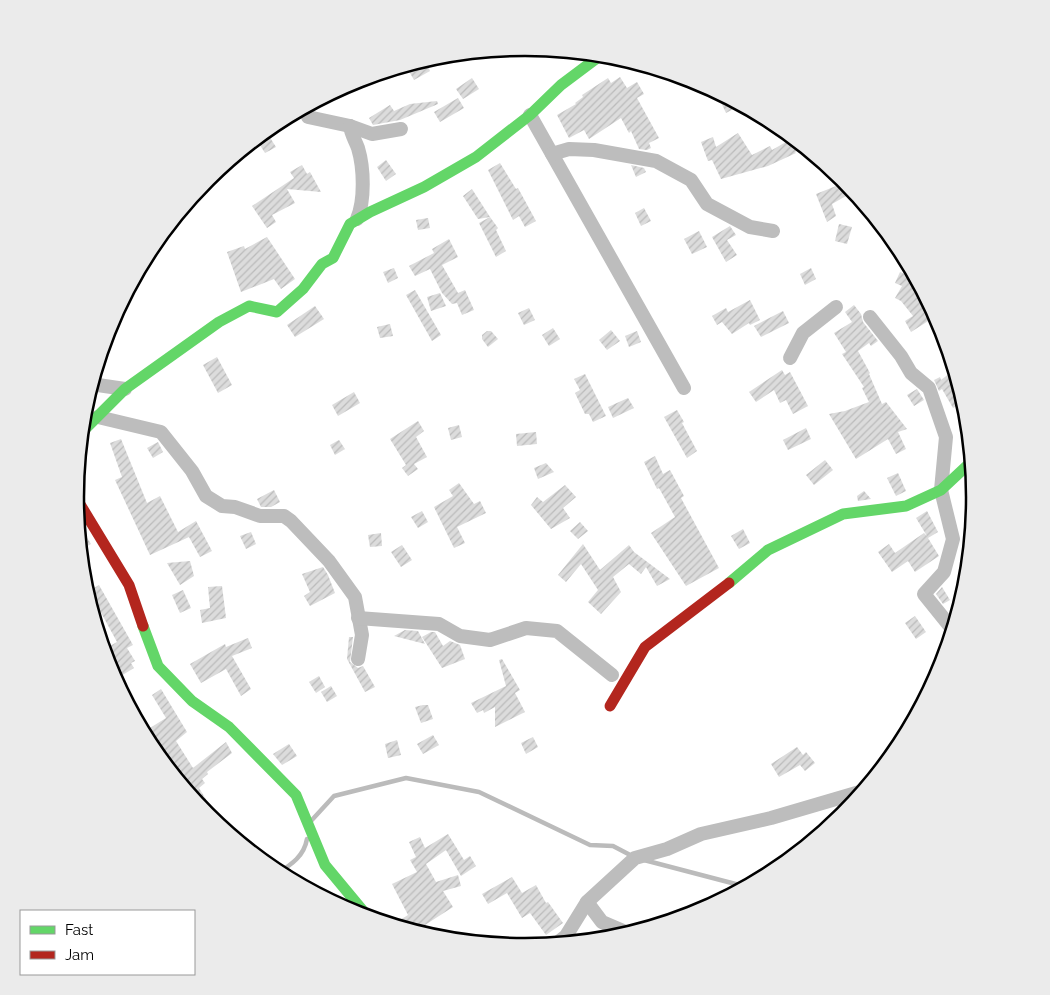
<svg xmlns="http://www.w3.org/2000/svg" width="1050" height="995" font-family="Raleway,sans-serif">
<defs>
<pattern id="building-hatch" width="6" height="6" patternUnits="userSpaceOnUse" patternTransform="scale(1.25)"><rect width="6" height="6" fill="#dcdcdc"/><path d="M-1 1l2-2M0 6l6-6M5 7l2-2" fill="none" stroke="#bbb"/></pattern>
</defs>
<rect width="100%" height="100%" fill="#fff"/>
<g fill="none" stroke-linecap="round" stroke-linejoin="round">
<g stroke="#bbb" stroke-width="4.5">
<path d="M311,821L334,796L406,778L479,792L590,845L613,846L634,857"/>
<path d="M644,860L747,887"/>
<path d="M278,873C292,864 304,856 307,839"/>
</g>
</g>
<g fill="url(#building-hatch)">
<path d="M425,60L430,71L414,80L406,66Z"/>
<path d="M620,77L627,88L637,82L644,94L637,98L659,138L649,143L651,148L647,150L639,149L631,131L629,133L621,118L589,139L584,130L569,138L557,115L576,104L575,103L583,97L582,95L608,78L611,83Z"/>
<path d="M472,78L479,89L463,99L456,89Z"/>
<path d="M716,92L732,100L741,105L726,113Z"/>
<path d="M458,98L464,108L440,122L434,112Z"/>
<path d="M437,101L438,104L400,120L373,125L369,118L390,105L394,111L410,104Z"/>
<path d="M738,133L752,155L770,146L772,150L793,138L800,149L795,152L796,153L768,166L721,179L712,160L708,161L701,142L713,137L716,147Z"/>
<path d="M269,136L276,147L265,153L258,142Z"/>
<path d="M386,160L396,174L386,181L377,167Z"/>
<path d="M500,163L516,189L518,188L536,221L525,227L519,216L513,220L488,170Z"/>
<path d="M302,165L307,174L310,172L321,192L287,189L295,203L272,215L276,222L267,228L252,206L294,178L290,172Z"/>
<path d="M631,165L644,168L646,172L636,177Z"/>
<path d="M846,182L853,192L832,204L836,216L827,222L816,194Z"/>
<path d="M472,189L490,217L478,219L463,196Z"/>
<path d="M644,208L651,221L641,226L635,213Z"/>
<path d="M490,217L498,228L496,230L506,251L496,257L479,223Z"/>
<path d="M428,218L430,228L418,230L416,220Z"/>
<path d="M839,224L852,227L847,244L835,241Z"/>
<path d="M730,226L736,235L727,240L737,255L726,262L712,237Z"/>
<path d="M699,231L707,247L692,254L684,239Z"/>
<path d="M267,237L295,279L281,289L274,279L241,292L227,252L244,246L245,249Z"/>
<path d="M449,239L458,257L442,265L458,293L465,290L474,310L462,315L457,303L452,304L442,293L430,269L415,276L409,266L434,253L432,249Z"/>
<path d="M394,268L398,278L388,283L383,272Z"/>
<path d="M811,268L816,279L805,285L800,274Z"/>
<path d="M900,272L913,277L911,283L936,316L911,332L905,321L913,316L901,301L895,298L902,286L895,283Z"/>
<path d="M415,290L441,335L432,341L406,295Z"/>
<path d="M440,293L446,306L431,311L427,297Z"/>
<path d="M750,300L760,320L750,325L749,323L732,334L722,322L717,325L712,316L726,308L728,312Z"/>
<path d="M854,305L861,314L863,322L878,341L871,346L869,343L858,351L870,373L869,374L882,404L886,402L907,429L898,432L906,449L896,454L888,439L856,459L829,414L845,411L869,402L862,388L864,387L842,354L846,352L834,333L852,322L845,312Z"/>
<path d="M315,306L324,319L295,337L287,325Z"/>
<path d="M529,308L535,320L524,325L518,313Z"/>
<path d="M783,311L789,323L761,337L754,326Z"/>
<path d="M390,324L393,336L380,338L377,327Z"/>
<path d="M553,328L560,339L549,346L542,335Z"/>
<path d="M611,330L620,341L607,350L599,340Z"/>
<path d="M487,331H491L498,339L488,347L482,339V335Z"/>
<path d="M637,331L641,342L629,347L625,336Z"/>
<path d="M217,357L232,385L218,393L203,365Z"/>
<path d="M782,370L785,375L790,372L808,406L793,414L786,400L780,403L774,390L756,402L749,392Z"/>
<path d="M954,370L964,402L953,408L942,389L939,391L934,380L940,377L941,380Z"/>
<path d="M585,374L606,416L593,422L589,414H585L575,393L580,390L574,379Z"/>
<path d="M917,389L924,400L914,406L907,395Z"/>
<path d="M354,392L360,403L338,416L332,405Z"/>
<path d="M628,398L634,408L613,418L608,407Z"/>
<path d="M677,410L684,422L682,423L697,451L687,458L664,417Z"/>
<path d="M418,421L424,431L416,437L427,457L414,464L418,469L408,476L402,468L406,465L390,439Z"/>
<path d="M459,425L462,437L451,440L448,428Z"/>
<path d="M806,428L811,439L788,450L783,440Z"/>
<path d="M536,432L537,444L517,446L516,434Z"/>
<path d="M121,439L147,503L160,496L178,532L196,521L212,551L200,557L189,537L150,555L115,480L122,477L110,443Z"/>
<path d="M339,440L345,449L335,455L330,445Z"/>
<path d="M158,442L163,452L153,458L147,448Z"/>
<path d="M655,456L663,474L670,470L684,496L681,498L719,568L686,586L651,533L675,517L659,488L657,489L644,462Z"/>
<path d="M825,460L833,470L814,485L806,475Z"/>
<path d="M546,463L554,472L538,479L534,468Z"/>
<path d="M898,473L906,491L896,496L887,478Z"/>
<path d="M459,483L474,504L480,501L486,513L457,527L465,543L454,548L434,507L453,496L449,490Z"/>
<path d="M565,485L576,497L563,508L570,518L551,529L531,505L537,497L543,502Z"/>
<path d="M274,490L280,502L271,507H261L257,499Z"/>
<path d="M864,491L871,499L858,501L857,496Z"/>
<path d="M422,511L428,522L418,528L411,517Z"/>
<path d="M927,511L938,532L928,538L939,556L915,572L908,561L892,572L878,552L889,544L895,553L924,533L927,536L916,518Z"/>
<path d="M77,522L91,544L80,550L79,543Z"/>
<path d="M580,522L588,531L578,539L570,531Z"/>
<path d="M743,529L750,543L739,549L731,536Z"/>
<path d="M251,532L256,544L246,549L240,536Z"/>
<path d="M381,533L382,546L370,547L368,535Z"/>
<path d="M583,544L600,570L629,545L634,552L670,579L657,586L646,567L641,574L629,564L613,577L621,592L601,614L588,602L598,590L581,564L566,582L558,575Z"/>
<path d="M402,545L412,560L401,567L391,552Z"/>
<path d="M190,561L194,576L180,585L167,563Z"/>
<path d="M323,567L328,575L335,593L310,606L304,596L310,592L302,574Z"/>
<path d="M99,585L133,645L127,648L135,661L131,663L134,668L116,679L108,665L103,650L117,642L98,607L91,611L86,593Z"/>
<path d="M222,586L226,618L202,623L200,610L210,608L208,587Z"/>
<path d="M942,587L950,600L943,604L936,594Z"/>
<path d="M183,590L191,608L180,613L172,595Z"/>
<path d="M915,616L926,632L916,639L905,623Z"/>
<path d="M405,630L418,631L425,644L394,636Z"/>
<path d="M431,632H435L443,646L450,641L460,645L465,659L442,668L422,637Z"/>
<path d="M349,637H353L350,662L358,668L363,666L375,687L365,692L347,659Z"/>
<path d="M248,638L252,648L232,656L251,689L241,696L226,669L201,683L190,664L225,644L226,647Z"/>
<path d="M502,659L520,690L515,693L525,712L495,727V707L484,713L483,710L477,713L471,703L506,686L499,660Z"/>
<path d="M319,676L325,687L316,693L309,682Z"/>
<path d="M331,686L337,696L327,702L321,692Z"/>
<path d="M161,689L187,732L176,741L193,768L226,742L232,753L207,772L208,774L202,779L205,783L199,788L217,817L213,820L169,770L145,731L166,718L152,695Z"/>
<path d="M423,705H428L433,719L421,723L415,707Z"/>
<path d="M433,735L439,745L423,754L417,744Z"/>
<path d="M533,737L538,747L526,754L521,743Z"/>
<path d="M397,740L401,755L388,758L385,744Z"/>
<path d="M289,744L297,756L282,765L273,754Z"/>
<path d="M797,747L803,755L806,752L815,763L805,771L800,765L779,777L771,764Z"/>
<path d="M448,834L464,860L470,856L476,866L461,876L446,850L426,864L436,882L458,875L461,886L443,891L453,907L425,925L432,937L392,925L408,915L392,884L417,872L410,860L416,857L409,842L420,837L425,848Z"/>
<path d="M512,877L522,893L536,885L546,903L548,902L563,923L546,935L530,913L522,918L507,893L488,904L482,894Z"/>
</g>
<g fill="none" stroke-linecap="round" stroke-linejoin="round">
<g stroke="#bdbdbd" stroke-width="14">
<path d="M530,115L684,388"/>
<path d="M308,117L350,126L372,134L401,129"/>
<path d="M350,126C351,134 355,140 358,148C364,168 365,200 357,219"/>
<path d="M552,154L569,149L594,150L656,161L691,180L707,204L750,227L773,231"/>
<path d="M870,317L901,356L911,373L929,388L946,437L941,490L953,539L944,572L924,594L953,630"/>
<path d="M790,358L803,333L836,307"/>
<path d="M91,384L125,389"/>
<path d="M98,417L161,432L192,471L206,496L222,506L235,507L260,516H284L291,521L329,561L355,597L362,635L358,659"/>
<path d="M358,618L439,624L460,636L490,640L526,628L557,631L612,675"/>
<path d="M587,902L602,922L630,934"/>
<path d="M556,944L566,936L587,902L635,858L667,849L701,834L771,818L863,791"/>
</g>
<g stroke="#63d668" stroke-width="11">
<path d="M81,433L125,389L219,322L249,306L277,312L303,289L322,264L333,258L350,224L370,212L424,187L476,157L530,115L561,85L601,55"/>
<path d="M729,583L768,550L843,514L906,506L941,490L971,462"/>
<path d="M143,626L158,666L192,701L229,727L296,795L325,865L369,918"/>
</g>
<g stroke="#b3261e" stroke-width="11">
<path d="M75,496L129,585L143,626"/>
<path d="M610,706L645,647L729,583"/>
</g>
</g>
<path d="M0 0H1050V995H0ZM84 497a441 441 0 1 1 882 0a441 441 0 1 1-882 0Z" fill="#ebebeb" fill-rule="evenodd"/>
<path fill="none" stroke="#000" stroke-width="2.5" d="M84 497a441 441 0 1 1 882 0a441 441 0 1 1-882 0Z"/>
<rect x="20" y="910" width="175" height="65" fill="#ffffff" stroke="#999999"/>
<rect x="30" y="926" width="25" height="8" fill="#63d668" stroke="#999999"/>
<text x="65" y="935" font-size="15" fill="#000000">Fast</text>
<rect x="30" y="951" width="25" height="8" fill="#b3261e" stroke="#999999"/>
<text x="65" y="960" font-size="15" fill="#000000">Jam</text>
</svg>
